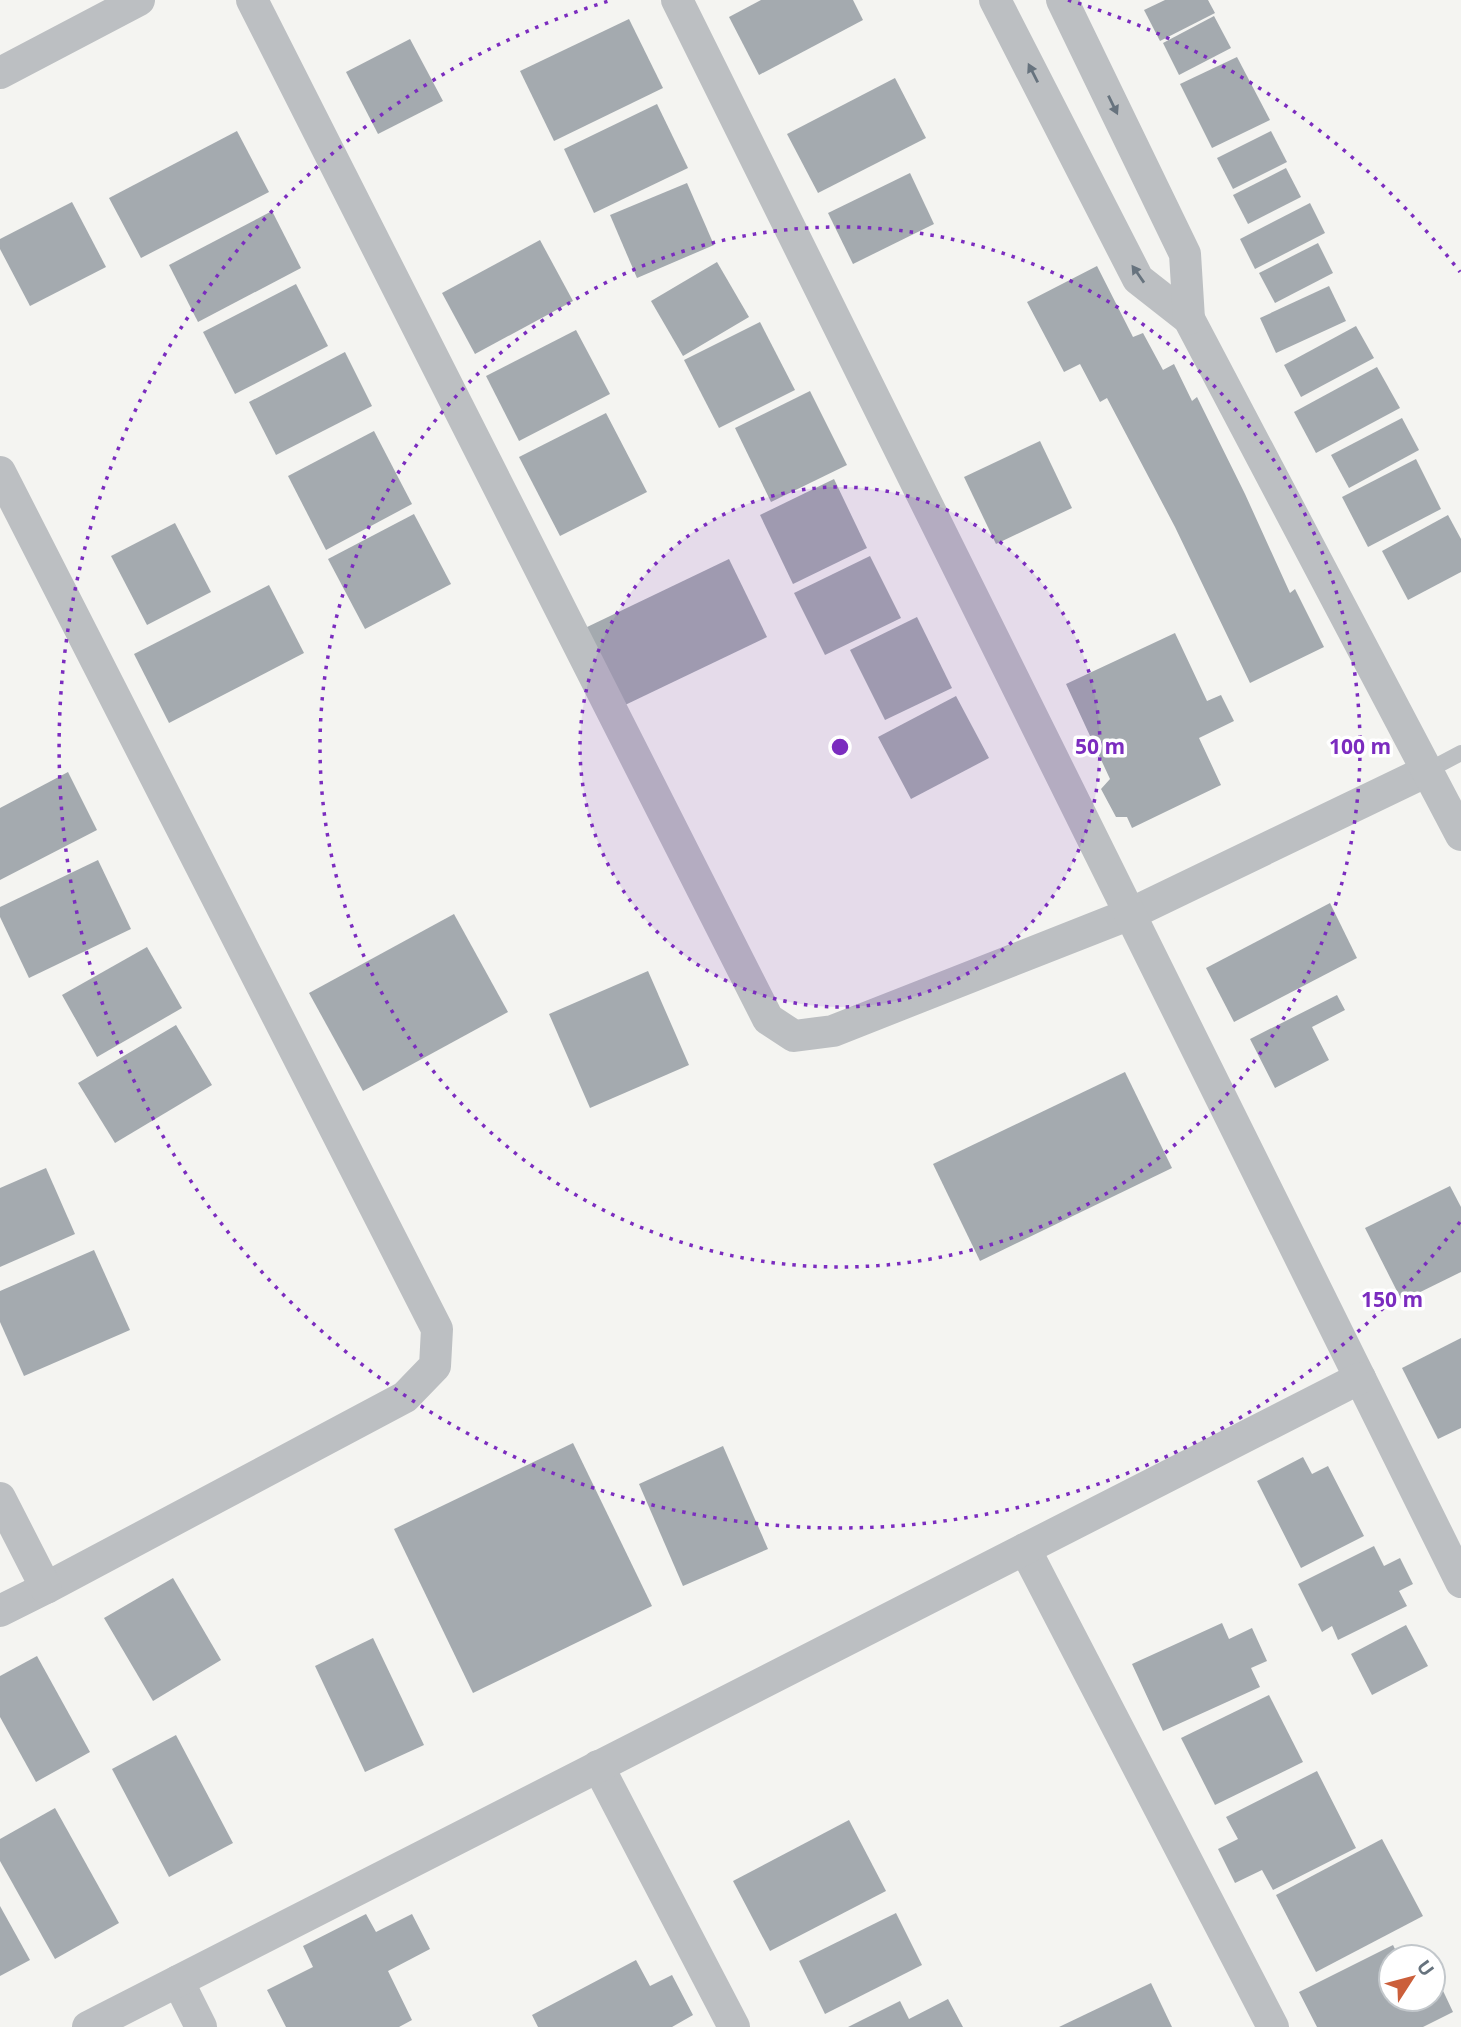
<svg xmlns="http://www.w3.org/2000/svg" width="1461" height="2027" font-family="'Open Sans',sans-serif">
<rect width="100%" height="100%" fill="#f4f4f1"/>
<g fill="#a4aaaf">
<path d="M761,0H853L863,20L759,75L729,17Z"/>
<path d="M1165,0H1208L1215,13L1160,41L1144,10Z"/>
<path d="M1214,16L1231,48L1179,75L1163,43Z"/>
<path d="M629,19L663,88L554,141L520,71Z"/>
<path d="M410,39L443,101L378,134L346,72Z"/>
<path d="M1237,57L1270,120L1212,148L1180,84Z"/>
<path d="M895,78L926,138L818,193L787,134Z"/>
<path d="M657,104L688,168L594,213L564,149Z"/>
<path d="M237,131L269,192L141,258L109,198Z"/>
<path d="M1271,131L1287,162L1233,189L1217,158Z"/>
<path d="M1286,168L1301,197L1248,224L1233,195Z"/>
<path d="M910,173L934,224L853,264L828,213Z"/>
<path d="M687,183L714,245L637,278L610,215Z"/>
<path d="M72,202L106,267L30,306L0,249V239Z"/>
<path d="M1310,203L1325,233L1255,269L1240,239Z"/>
<path d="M272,211L301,268L198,322L169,265Z"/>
<path d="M540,240L573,301L475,354L442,293Z"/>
<path d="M1318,243L1333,273L1275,303L1259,273Z"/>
<path d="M717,262L749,317L683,356L651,301Z"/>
<path d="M1097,266L1133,337L1143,333L1163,370L1174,364L1192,401L1197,397L1245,494L1290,593L1295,589L1324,647L1250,683L1175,527L1107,398L1100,402L1080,364L1064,372L1027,302Z"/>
<path d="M296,284L328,346L235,394L203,332Z"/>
<path d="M1329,286L1346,321L1276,353L1260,318Z"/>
<path d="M760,322L795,390L719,428L684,360Z"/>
<path d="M1356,326L1374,358L1301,397L1284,365Z"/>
<path d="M576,330L610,394L519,441L486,376Z"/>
<path d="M345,352L372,406L276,455L249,402Z"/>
<path d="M1377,367L1400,408L1316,453L1294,412Z"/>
<path d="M810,391L847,465L771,502L735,428Z"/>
<path d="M606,413L647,492L560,536L519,457Z"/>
<path d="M1402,418L1419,450L1349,488L1331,455Z"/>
<path d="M374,431L412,504L326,550L288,476Z"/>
<path d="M1040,441L1072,508L996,544L964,477Z"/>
<path d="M1416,459L1441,509L1368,547L1342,497Z"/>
<path d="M834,479L867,548L793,584L760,515Z"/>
<path d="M414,514L451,584L365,629L328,559Z"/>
<path d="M1448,515L1461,539V572L1408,600L1382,551Z"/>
<path d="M175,523L211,592L147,625L111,556Z"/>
<path d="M870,556L901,618L825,655L794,593Z"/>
<path d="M729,559L767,637L623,706L585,628Z"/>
<path d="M269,585L304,653L169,723L134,654Z"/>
<path d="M917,617L952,688L885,720L850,650Z"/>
<path d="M1175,633L1207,701L1221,695L1234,721L1199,738L1221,785L1132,828L1127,817H1116L1101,789L1110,779L1066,684Z"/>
<path d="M956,696L989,758L911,799L878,737Z"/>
<path d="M68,772L97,830L0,880V808Z"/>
<path d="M98,860L131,929L29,978L0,917V907Z"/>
<path d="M1330,903L1357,958L1234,1022L1206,968Z"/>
<path d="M454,914L508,1012L363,1091L309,993Z"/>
<path d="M147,947L182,1008L97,1057L62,995Z"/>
<path d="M648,971L689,1065L590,1108L549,1014Z"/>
<path d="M1337,995L1345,1010L1312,1027L1329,1060L1275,1088L1250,1039Z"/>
<path d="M176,1025L212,1085L115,1143L78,1083Z"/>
<path d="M1125,1072L1172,1168L980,1261L933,1164Z"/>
<path d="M46,1168L75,1234L0,1267V1188Z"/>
<path d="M1450,1186L1461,1207V1272L1402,1301L1365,1228Z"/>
<path d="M94,1250L130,1330L24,1376L0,1322V1291Z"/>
<path d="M1461,1338V1428L1438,1439L1402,1368Z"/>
<path d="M573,1443L652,1606L473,1693L394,1529Z"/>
<path d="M723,1446L768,1549L683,1586L639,1484Z"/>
<path d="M1303,1457L1312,1474L1328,1466L1364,1536L1301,1568L1257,1481Z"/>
<path d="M1374,1546L1384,1566L1400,1558L1413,1584L1399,1591L1407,1606L1338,1640L1332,1626L1322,1632L1298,1584Z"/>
<path d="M173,1578L221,1660L153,1701L104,1618Z"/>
<path d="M1222,1623L1229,1639L1252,1628L1267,1661L1251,1668L1260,1687L1163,1731L1132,1664Z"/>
<path d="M1406,1625L1428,1666L1372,1695L1351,1654Z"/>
<path d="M373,1638L424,1745L365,1772L315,1666Z"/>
<path d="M37,1656L90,1752L36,1782L0,1717V1676Z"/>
<path d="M1269,1695L1303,1762L1215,1805L1181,1738Z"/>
<path d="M176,1735L233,1843L169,1877L112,1769Z"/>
<path d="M1317,1771L1356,1848L1273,1890L1262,1870L1235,1883L1218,1849L1238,1839L1226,1817Z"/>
<path d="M55,1808L119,1923L55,1959L0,1861V1839Z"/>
<path d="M849,1820L886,1891L770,1951L733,1881Z"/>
<path d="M1382,1839L1423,1916L1316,1972L1276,1895Z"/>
<path d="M0,1906L30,1960L0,1976Z"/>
<path d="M896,1913L922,1965L825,2014L799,1961Z"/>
<path d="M366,1914L376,1932L412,1914L430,1949L388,1971L412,2020L399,2027H286L267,1990L313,1967L303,1946Z"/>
<path d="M1393,1945L1399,1957H1391V1999H1433V1980L1437,1978L1453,2012L1423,2027H1317L1299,1992Z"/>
<path d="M636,1960L650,1986L672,1975L693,2015L672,2027H538L532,2015Z"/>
<path d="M1151,1983L1172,2027H1059Z"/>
<path d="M948,1999L963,2027H848L900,2001L909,2019Z"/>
</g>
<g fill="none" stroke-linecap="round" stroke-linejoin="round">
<path stroke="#bcbfc2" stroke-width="16" d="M1427,771L1461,753"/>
<g stroke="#bcbfc2" stroke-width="32">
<path d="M252,0L768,1019L794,1036L833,1031L1130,914L1427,771"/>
<path d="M677,0L1461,1582"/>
<path d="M995,0L1138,279L1189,319L1461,835"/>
<path d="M1062,0L1185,254L1189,319"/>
<path d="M0,73L139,0"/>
<path d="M0,472L437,1329L435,1366L405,1397L46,1588L0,1611"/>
<path d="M0,1498L46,1588"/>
<path d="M1025,1549L1273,2027"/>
<path d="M598,1766L734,2027"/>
<path d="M178,1981L201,2027"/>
<path d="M88,2027L1360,1378"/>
</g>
</g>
<defs><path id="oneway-solid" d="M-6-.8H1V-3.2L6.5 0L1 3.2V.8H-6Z" transform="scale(1.75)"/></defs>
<g fill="#67737e">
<use href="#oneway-solid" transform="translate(1033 73) rotate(-117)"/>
<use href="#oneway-solid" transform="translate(1113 105) rotate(64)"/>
<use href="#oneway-solid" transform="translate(1138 274) rotate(-125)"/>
</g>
<circle cx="840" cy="747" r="260" fill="#7b2cbf" fill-opacity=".12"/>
<g fill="none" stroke="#7b2cbf" stroke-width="3.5" stroke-dasharray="3.5 7">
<circle cx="840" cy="747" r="260"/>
<circle cx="840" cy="747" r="520"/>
<path d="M1460 1222A781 781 0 1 1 612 0M1068 0A781 781 0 0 1 1460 272"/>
</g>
<circle cx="840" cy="747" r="10" fill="#7b2cbf" stroke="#fff" stroke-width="3.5"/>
<g font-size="21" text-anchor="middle" font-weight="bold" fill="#7b2cbf" stroke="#fff" stroke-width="7" stroke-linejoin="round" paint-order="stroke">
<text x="1100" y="754">50 m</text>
<text x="1360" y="754">100 m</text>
<text x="1392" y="1307">150 m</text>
</g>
<g transform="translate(1412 1978) rotate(54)"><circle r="33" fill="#ffffff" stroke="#c2c7cb" stroke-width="2"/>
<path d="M0-5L12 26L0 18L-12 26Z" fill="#cb5f3b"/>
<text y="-10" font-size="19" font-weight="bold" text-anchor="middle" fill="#67737e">U</text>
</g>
</svg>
